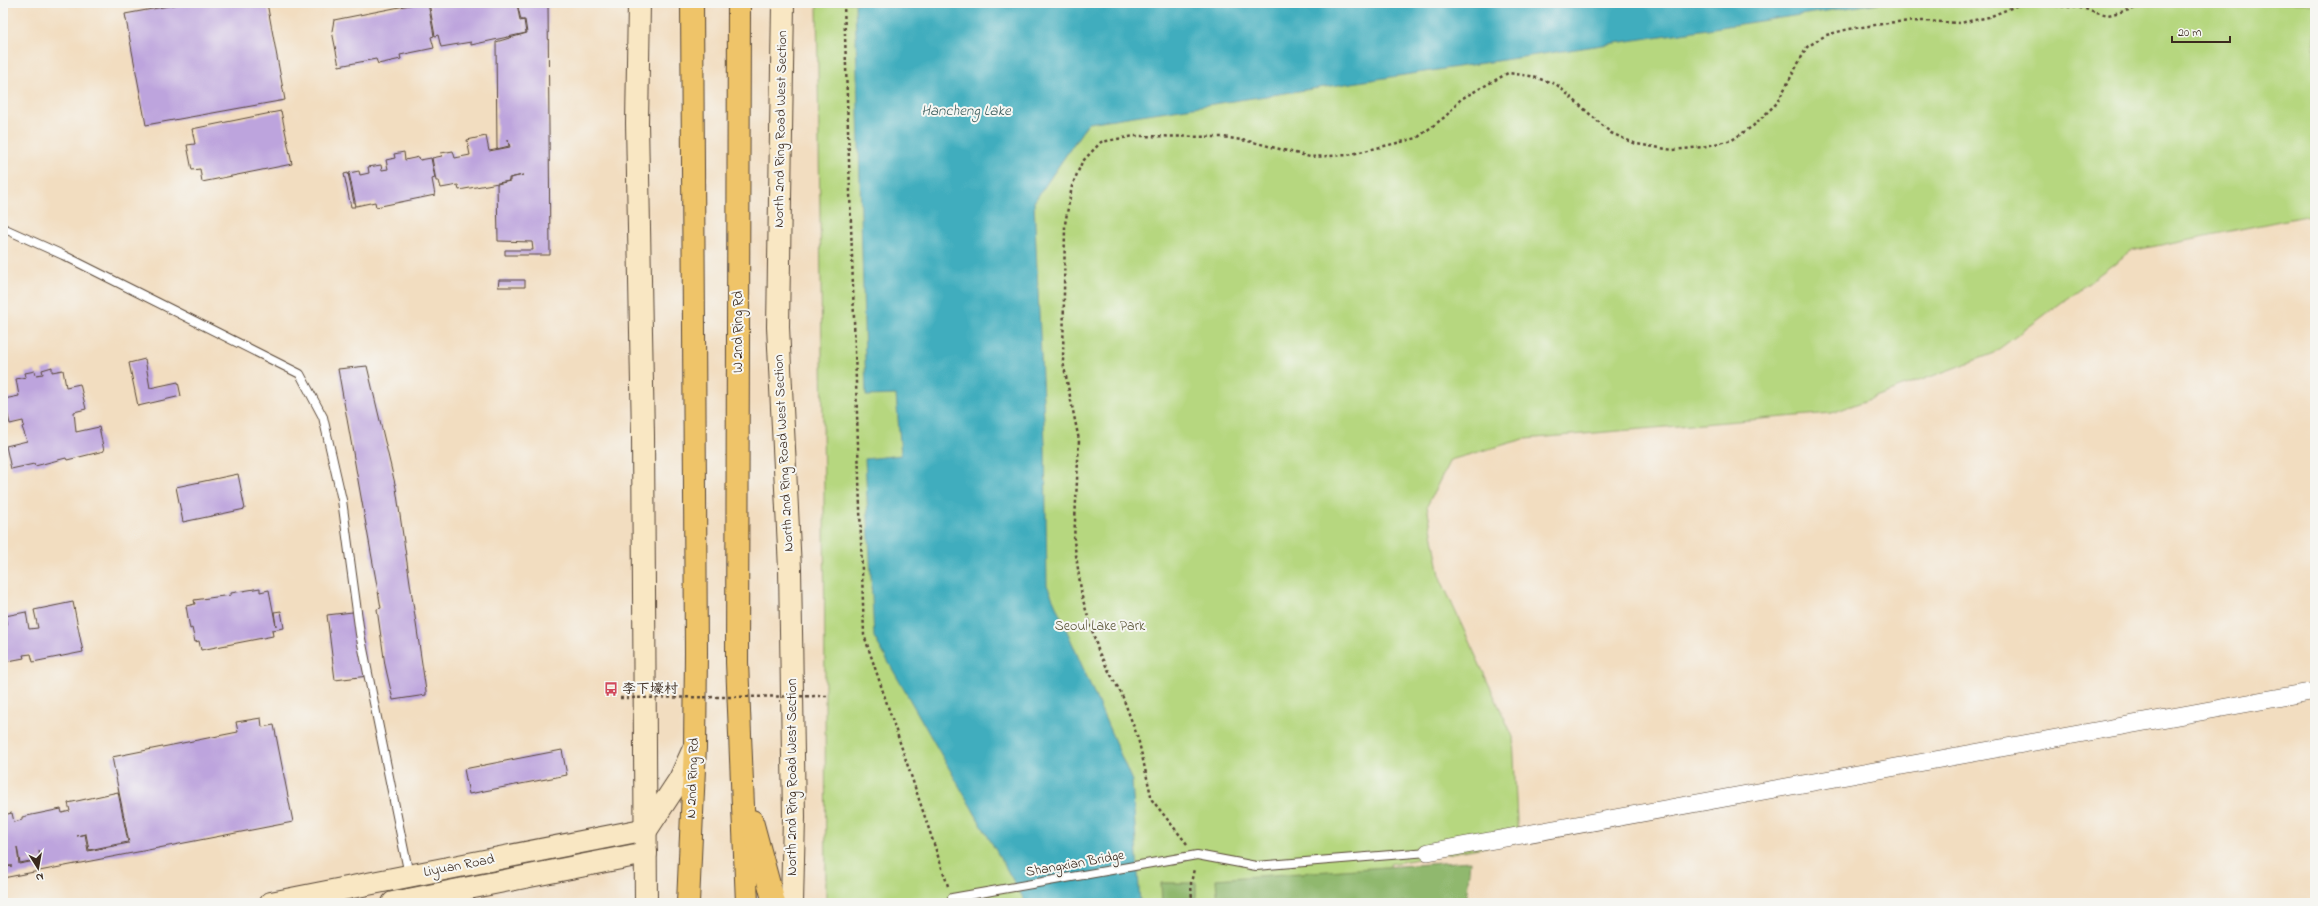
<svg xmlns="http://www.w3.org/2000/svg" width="2318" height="906" font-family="'Indie Flower','LXGW WenKai TC',sans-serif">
<rect width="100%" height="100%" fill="#f6f6f2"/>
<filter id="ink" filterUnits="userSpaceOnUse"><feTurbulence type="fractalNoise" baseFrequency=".025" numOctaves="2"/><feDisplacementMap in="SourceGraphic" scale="8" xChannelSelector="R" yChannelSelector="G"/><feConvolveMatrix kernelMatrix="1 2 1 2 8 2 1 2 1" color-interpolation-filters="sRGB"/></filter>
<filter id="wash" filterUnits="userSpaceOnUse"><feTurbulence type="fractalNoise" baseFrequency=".012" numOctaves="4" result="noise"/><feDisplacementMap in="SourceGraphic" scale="16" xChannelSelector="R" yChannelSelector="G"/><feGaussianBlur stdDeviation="0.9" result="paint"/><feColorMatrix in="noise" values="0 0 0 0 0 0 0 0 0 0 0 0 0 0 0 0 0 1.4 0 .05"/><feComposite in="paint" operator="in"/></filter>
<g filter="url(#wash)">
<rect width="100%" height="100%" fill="#f2ddc0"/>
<path fill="#b6d77f" stroke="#78804e" d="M817,3H2315V214L2131,251L1992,354L1832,413L1524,439L1450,460L1427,506L1441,580L1513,737L1518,841L1390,864L1392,903H826L824,495Z"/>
<g fill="#90b86e" stroke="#667146">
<path d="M1470,861L1466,903H1218L1216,879Z"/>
<path d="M1161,883H1196V903H1162Z"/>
</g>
<path fill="#40adbe" stroke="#3e6c6e" d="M855,3H1879L1088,123L1034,202L1045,443L1047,585L1132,781L1140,903H1026L874,637L865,459L901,455L896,395L866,396Z"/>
<g id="blocks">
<g fill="#bda4dd" fill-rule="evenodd">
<path d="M185,3H267L285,100L146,125L125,14Z"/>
<path d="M420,3H428L434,36L431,37L434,48L400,55L401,59L378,64L376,59L339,66L332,31L334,20Z"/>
<path d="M429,3H501L502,6L511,5H503L502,3H517L520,21L524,20L526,33L471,45V42L441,47L438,35L435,36Z"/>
<path d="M517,3H548L550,255H505V250H533L532,242L498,241L497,184L510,181V178L523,175L509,178V181L459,190L458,185L441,188L439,181H436L432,158L442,156L441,153L453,151L455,158L470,155L467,140L486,136L489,151L510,147L508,140L509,146L497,149L496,42L527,33L525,20H521Z"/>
<path d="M281,111L292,164L202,182L200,169L192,170L187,145L195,144L192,129Z"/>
<path d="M404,152L405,160L419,157L420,160L431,158L435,178L432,179L435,195L376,207L375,202L356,206L349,173L359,171L360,175L369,173L368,167L381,165L382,170L388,169L386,160L395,158L394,154Z"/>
<path d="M348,173L355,207H351L344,174Z"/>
<path d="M499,280H525V287H498Z"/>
<path d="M145,359L150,388L178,382L181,396L138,406L129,363Z"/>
<path d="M367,366L396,488L426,691V695L393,700L385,665L377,609L381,608L338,369Z"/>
<path d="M52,367V372L63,370L66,387L80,384L86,409L74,412L76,432L99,427L104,451L67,460L66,458L35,466L34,464L11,469L6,446L27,441L22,427L24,426L23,421L10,424L4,399L19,396L16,379L26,377L25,373L35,371L36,375L43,374L42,370Z"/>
<path d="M238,474L245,509L183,522L176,487Z"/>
<path d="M260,588V592L269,590L276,626L274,612L281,611L284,628L272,630L273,636L201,650L199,641L195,642L192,628L190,629L186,606L195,604L194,600L231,595V593Z"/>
<path d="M73,602L83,652L33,662L31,654L23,655L24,658L3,662V626H7L5,616L26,612L29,629L38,628L34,610Z"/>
<path d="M361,611L368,676L335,680L327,615Z"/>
<path d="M261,718L262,727L274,725L293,822L3,878V867L12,866H3V815L12,813L14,822L22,820V817L61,809L62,813L70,811L68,803L118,792L128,842L89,850L86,834L77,836L85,834L88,851L129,843L112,757L238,732L236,722ZM17,847L20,863L40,859L39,850L41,860L19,864Z"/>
<path d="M562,750L567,775L469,794L464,769Z"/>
</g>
</g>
</g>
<g filter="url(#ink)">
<use href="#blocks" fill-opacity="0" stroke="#564536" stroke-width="1"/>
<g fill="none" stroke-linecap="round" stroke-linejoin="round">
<defs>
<g id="lane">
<path d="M3,228L63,255L300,374L323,417L342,500L360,634L409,875"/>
<path d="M952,898L1197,855L1256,866L1428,852"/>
</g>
<path id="street" d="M1428,852L2315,691"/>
<g id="secondary">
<path d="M639,3L637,123L643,436L646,903"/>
<path d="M783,3L778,327L790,569L794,817L792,903"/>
<path d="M271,903L647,829L680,779L695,746"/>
<path d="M393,903L646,853"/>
</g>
<g id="highway">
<path d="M739,3L737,662L747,903"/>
<path d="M752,821L774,903"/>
<path d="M688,903L695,746L696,653L692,3"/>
</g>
</defs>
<use href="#lane" stroke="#564536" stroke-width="10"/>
<use href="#street" stroke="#564536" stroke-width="18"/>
<use href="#secondary" stroke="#564536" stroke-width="24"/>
<use href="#highway" stroke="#564536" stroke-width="24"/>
<g stroke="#564536" stroke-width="2.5" stroke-dasharray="3 3" stroke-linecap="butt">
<path d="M844,3L864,635L948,886"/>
<path d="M1187,844L1152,800L1138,738L1122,695L1099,653L1082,597L1074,541L1079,440L1063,362L1065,224L1072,186L1082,162L1101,142L1134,136L1223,137L1253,142L1310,157L1348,155L1417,138L1446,116L1461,99L1508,73L1530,76L1556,84L1611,133L1636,144L1673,150L1702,147L1732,140L1753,126L1777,103L1807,47L1826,35L1849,29L1895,22L1924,21L1960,23L1989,17L2023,3L2081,8L2108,15L2133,9L2144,3"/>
<path d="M1192,903L1191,883L1194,869"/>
</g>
<use href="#lane" stroke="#fff" stroke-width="8"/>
<use href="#street" stroke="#fff" stroke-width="17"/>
<use href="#secondary" stroke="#f9e7c3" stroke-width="22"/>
<use href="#highway" stroke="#efc469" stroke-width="22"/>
<path stroke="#564536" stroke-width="2.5" stroke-dasharray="3 3" stroke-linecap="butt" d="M620,698L827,696"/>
</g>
</g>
<defs>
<symbol id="bus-bare" viewBox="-9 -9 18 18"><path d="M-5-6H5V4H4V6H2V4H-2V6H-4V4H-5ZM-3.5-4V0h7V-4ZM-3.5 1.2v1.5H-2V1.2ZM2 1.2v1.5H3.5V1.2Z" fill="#d1495b" stroke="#f6f6f2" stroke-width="2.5" paint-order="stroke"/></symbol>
</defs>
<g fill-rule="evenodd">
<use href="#bus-bare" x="601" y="679" width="20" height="20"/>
</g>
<g text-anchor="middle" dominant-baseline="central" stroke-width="4" stroke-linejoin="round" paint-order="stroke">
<g font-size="14" fill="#3b2a1e" stroke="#f6f6f2">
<text transform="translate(781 129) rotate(-89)">North 2nd Ring Road West Section</text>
<text transform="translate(738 332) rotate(-90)">W 2nd Ring Rd</text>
<text transform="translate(784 453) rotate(-93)">North 2nd Ring Road West Section</text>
<text transform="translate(792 777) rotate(-90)">North 2nd Ring Road West Section</text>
<text transform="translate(693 778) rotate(-88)">N 2nd Ring Rd</text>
<text transform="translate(1075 864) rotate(-10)">Shangxian Bridge</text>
<text transform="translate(459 866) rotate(-11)">Liyuan Road</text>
</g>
<g font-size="14" fill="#5a5536" stroke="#f6f6f2">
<text x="1100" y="626">Seoul Lake Park</text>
</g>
<g font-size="14" fill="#3b2a1e" stroke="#f6f6f2" text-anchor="start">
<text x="622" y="689">李下壕村</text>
</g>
<g font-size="15" font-style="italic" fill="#3d5e5e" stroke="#f6f6f2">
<text x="966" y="111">Hancheng Lake</text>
</g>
</g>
<rect width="2318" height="906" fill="none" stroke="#f6f6f2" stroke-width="16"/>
<g transform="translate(38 868) rotate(169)" stroke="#f6f6f2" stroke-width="3" paint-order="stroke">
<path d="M0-3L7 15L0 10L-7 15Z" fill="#3b2a1e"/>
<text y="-6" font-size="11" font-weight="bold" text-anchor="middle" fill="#3b2a1e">N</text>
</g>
<path d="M2172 36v6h58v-6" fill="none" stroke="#3b2a1e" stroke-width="2"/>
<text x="2178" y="36" font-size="12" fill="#3b2a1e" stroke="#f6f6f2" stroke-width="3" paint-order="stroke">20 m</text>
</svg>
